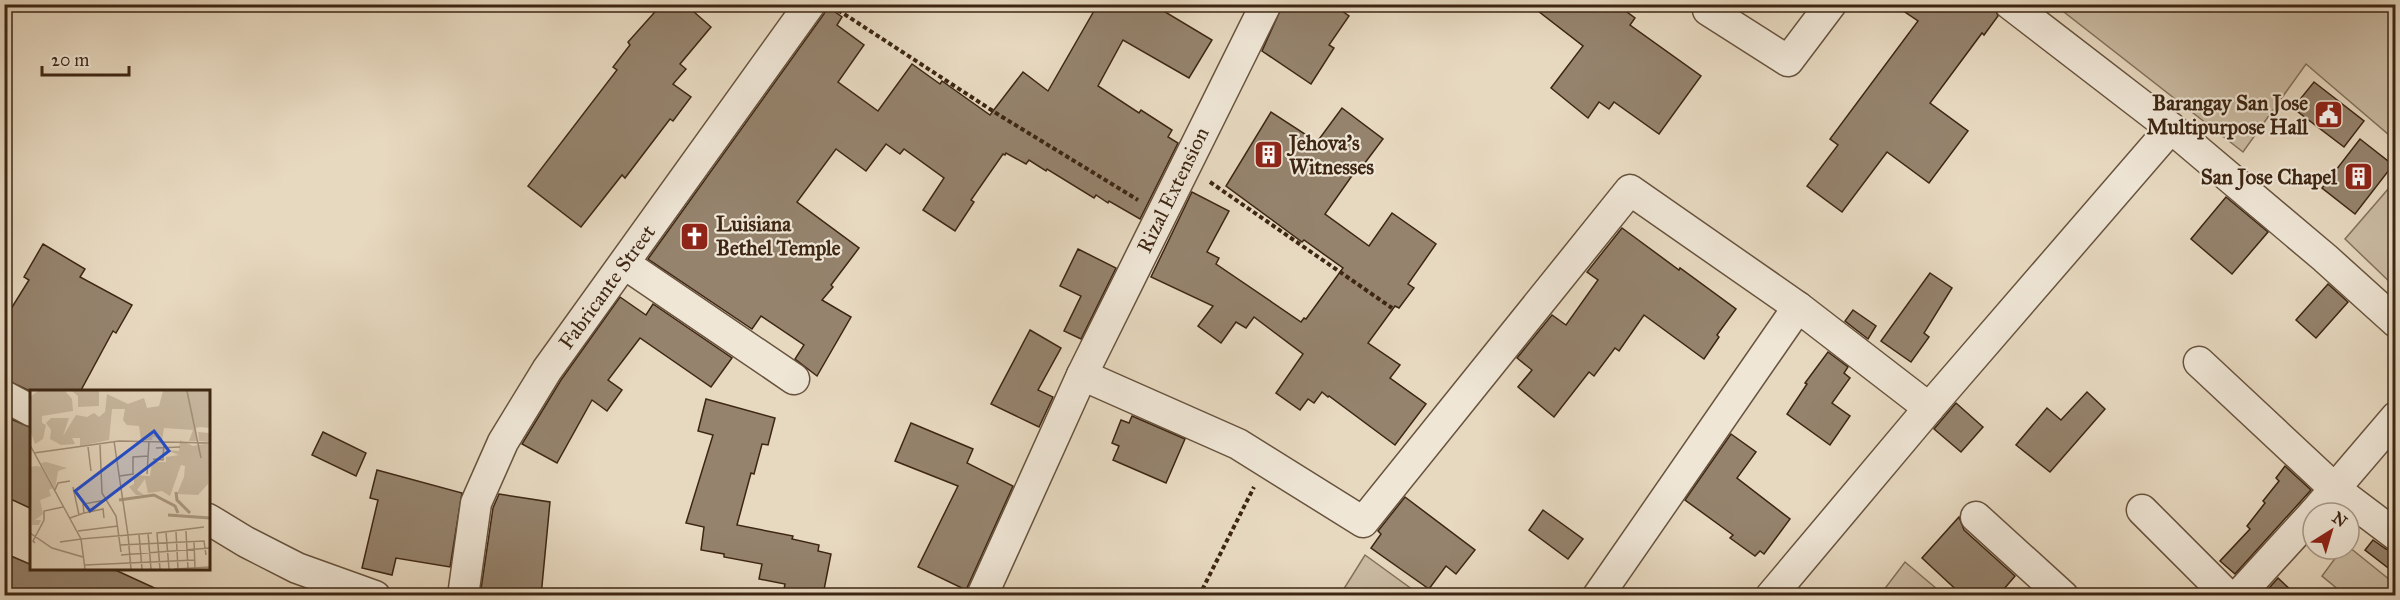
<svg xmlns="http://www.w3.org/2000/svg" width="2400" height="600" font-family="'IM FELL Great Primer',serif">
<rect width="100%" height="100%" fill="#e7d9c0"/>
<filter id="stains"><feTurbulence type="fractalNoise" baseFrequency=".00333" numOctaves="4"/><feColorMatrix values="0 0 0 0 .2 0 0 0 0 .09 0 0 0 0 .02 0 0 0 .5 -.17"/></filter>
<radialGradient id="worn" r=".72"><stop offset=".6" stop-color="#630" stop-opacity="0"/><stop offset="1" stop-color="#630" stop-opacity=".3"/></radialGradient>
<g fill="#cabba3" stroke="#84705b" stroke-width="1.5">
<path d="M2055,5H2395V140L2306,64L2243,152Z"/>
<path d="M2395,181V287L2345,239Z"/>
<path d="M2349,547L2395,584V595H2345L2322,576L2342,549H2349Z"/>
<path d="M1365,555L1420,595H1340Z"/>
<path d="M1905,562L1944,595H1880Z"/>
</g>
<g fill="#95836d" stroke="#3d2613" stroke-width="1.5">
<path d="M662,4H685L711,27L680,64L686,69L673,84L691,97L673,121L670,119L625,178L622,175L581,227L528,186L617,70L613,67L630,45L628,42Z"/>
<path d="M1098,4H1152L1212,40L1189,78L1123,40L1098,86L1139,113L1141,110L1172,130L1168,137L1178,143L1140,219L1109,201L1108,203L1096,195L1094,198L1047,169L1046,171L1029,160L1026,164L1006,153L1005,155L1003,154L971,200L974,202L955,231L923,210L944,178L904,149L900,154L886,144L866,171L836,149L797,202L859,248L831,285L833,287L822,300L851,317L817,376L795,359L804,345L761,316L752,329L648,259L824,14L827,6L842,17L837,25L864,45L838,82L878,111L912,64L940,84L942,81L990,115L1023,72L1048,91Z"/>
<path d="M1283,4H1332L1349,16L1329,45L1334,48L1311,84L1262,51Z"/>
<path d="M1529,4H1616L1635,18L1630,25L1701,76L1659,134L1614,102L1609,109L1599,102L1588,118L1551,88L1583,46Z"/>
<path d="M1893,4H1993L1998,16L1984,35L1982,33L1930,103L1968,131L1929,183L1887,152L1842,212L1807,186L1838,145L1830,139L1918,21Z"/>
<path d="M2314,82L2364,121L2344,147L2293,108Z"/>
<path d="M1342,108L1383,139L1358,172L1356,170L1325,214L1369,246L1392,213L1436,244L1408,284L1414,288L1399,308L1395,306L1368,343L1400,365L1390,378L1426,404L1395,445L1329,396L1328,397L1322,392L1314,403L1308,399L1300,410L1276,393L1303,354L1254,317L1246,328L1236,322L1221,343L1198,326L1213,306L1151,277L1192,192L1229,211L1207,252L1219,258L1216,264L1301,322L1304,318L1306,319L1343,268L1304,240L1302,242L1226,186L1271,112L1317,142Z"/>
<path d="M2360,139L2393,165L2355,214L2322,188Z"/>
<path d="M2226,197L2268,232L2232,274L2191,239Z"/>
<path d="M1622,228L1679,270L1680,268L1736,309L1717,335L1719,337L1704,359L1644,315L1619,351L1615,348L1594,376L1589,372L1554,417L1518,387L1532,370L1517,358L1552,315L1566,325L1598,280L1587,272Z"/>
<path d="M43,244L85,269L80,277L132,305L116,333L113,331L80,392H32L4,379V320L29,280L24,277Z"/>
<path d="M1078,249L1116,268L1081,339L1064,331L1081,296L1060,286Z"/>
<path d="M1930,273L1952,288L1924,333L1929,337L1911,362L1881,341Z"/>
<path d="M2328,284L2348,302L2316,338L2296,320Z"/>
<path d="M620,297L646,315L653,304L732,358L711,387L640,338L608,380L622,390L607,411L592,400L557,463L522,444L561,380Z"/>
<path d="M1853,310L1876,326L1868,339L1845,321Z"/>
<path d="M1030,330L1061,348L1038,390L1053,397L1039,427L991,404Z"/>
<path d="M1828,352L1848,367L1844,373L1850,378L1832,403L1850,416L1830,445L1787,414L1807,384L1805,383Z"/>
<path d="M2087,392L2105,409L2050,472L2016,445L2047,408L2061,420Z"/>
<path d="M706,399L775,418L768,445L762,444L754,474L751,473L737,525L793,536L792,539L819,545L818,551L831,554L823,595L784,589L785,584L759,579L762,564L724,557V554L701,550L704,527L686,523L713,435L698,431Z"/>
<path d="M1956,403L1983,427L1961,452L1934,429Z"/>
<path d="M4,416L32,428V509L4,496Z"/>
<path d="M1132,416L1185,439L1166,483L1113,460L1119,446L1112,443L1121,420L1129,423Z"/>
<path d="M911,423L973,449L967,463L1013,486L966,590L918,567L958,486L895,461Z"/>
<path d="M323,432L366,453L356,476L312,455Z"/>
<path d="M1731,434L1756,452L1737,478L1790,519L1764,554L1760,551L1755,556L1730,538L1733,535L1685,500Z"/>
<path d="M2285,466L2311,490L2235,574L2220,561L2250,529L2247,526L2265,503L2263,501L2279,481L2276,478Z"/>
<path d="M377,470L462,493L450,567L396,558L392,575L362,568L378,500L370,498Z"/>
<path d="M499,494L550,502L541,596H480L493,508Z"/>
<path d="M1405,497L1475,550L1456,574L1446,566L1429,589L1371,548L1381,534L1378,531Z"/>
<path d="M1543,510L1583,539L1568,559L1529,530Z"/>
<path d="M1959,517L1964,530L2015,576L1998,596H1963L1922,558Z"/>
<path d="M2373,540L2386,549L2396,552V574L2365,550Z"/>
<path d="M4,553L32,565V568H111L172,596H4Z"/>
<path d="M2278,578L2297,596H2262Z"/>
</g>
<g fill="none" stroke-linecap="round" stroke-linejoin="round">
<defs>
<g id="street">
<path d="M2010,4L2171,128L2325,258L2396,322"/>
<path d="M1708,10L1788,61L1831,4"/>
<path d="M625,264L794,379"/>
<path d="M2199,362L2335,489L2396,535"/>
<path d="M1082,375L1238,444L1363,522L1630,190L1798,307L1929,408"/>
<path d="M4,396L32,411"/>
<path d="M2142,510L2228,596"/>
<path d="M2314,513L2396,417"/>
<path d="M1976,517L2063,596"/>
<path d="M208,519L246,542L297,568L375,596"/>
<path d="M463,596L476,503L503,442L547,370L810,4"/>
<path d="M982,596L1082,375L1266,4"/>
<path d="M1598,596L1798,307"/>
<path d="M1771,596L1929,408L2171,128"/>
<path d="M2238,596L2313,514"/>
</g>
</defs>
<use href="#street" stroke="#68533e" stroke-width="33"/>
<g stroke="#3d2613" stroke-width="4" stroke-dasharray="4.5 3" stroke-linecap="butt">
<path d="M838,10L999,115L1138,200"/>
<path d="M1210,182L1392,308"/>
<path d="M1199,596L1254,487"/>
</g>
<use href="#street" stroke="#efe6d6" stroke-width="30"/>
</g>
<defs>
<symbol id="civic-square" viewBox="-11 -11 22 22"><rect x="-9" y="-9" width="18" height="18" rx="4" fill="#8f2418" stroke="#efe6d6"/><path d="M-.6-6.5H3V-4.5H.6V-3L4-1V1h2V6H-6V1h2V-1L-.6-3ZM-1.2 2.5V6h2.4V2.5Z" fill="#fff"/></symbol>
<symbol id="building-square" viewBox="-11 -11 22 22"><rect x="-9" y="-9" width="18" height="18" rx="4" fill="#8f2418" stroke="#efe6d6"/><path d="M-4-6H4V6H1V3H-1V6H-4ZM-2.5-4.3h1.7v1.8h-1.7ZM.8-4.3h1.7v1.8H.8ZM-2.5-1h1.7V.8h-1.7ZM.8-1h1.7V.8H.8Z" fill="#fff"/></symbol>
<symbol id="church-square" viewBox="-11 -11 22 22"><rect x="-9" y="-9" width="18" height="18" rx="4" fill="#8f2418" stroke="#efe6d6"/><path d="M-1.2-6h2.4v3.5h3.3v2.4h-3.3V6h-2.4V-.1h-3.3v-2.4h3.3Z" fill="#fff"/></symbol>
</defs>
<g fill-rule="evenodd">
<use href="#civic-square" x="2312" y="98" width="33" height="33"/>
<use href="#building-square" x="1252" y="138" width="33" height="33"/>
<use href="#building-square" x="2342" y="160" width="33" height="33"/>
<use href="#church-square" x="678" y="220" width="33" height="33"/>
</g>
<g text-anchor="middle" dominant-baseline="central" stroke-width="4.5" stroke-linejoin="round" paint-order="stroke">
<g font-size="21" font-weight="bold" fill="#3d2613" stroke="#efe6d6" text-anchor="end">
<text x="2308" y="103">Barangay San Jose<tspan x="2308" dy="24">Multipurpose Hall</tspan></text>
<text x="1289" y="143" text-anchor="start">Jehova's<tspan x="1289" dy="24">Witnesses</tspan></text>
<text x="2337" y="177">San Jose Chapel</text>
<text x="716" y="224" text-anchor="start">Luisiana<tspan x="716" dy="24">Bethel Temple</tspan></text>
</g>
<g font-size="21" fill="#3d2613" stroke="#efe6d6">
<text transform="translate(1173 190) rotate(-64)">Rizal Extension</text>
<text transform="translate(607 287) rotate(-54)">Fabricante Street</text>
</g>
</g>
<g transform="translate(30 390)">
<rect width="180" height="180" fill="#e7d9c0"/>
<path d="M8,1H35L42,9L43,21L12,26V33L16,35L13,49L5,54L0,40V7ZM42,1H69V16L48,17V6ZM133,1H180V52L169,51L168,42L179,43L180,38L170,37L166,38L167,51H159L163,40L134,38L132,51L123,46L122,50H111L109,36L97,35L93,30L95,19H82L79,50L50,56V48H42L45,54L31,55L20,49L21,40L16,33L21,28H39L33,46L46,25L57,27L64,23L69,27L75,22L77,4L98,14L114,8L117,18L129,16ZM150,50L163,56L180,53L178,94L168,105L147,104L154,87L155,76L151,75L140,106L132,101L118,103L115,89L107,100L114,105H106L99,97L104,94V85L120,86L122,72H136V67L149,65L136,60L149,61ZM16,72L37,78L28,81L25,99L11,73ZM6,76L11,77L23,98L19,100L21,106L10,110L13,124L5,130H11L9,135H2L0,77Z" fill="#cabba3"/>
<path fill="none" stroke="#ad9c85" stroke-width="3" d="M146,102L147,110L160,123M89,110L124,105L145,116L148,123M138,125L180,128"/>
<path fill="none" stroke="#a3917b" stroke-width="1.5" d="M157,1L171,68M84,51L98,145L122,143M0,55L51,149L98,145L101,179M70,55L72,103L86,126L91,162M58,57L61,81M126,58L150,57M4,63L89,51L180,53M123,69L133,70L134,52M117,84L119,51M90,86L103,84V67L118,66M43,97L49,125M25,100L28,93L40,91M54,123L73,119L74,128M40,128L54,123L53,114L76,110M48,141L88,136M156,141L158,179M136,142L139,179M146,142L148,179M0,143L22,158L53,167M118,143L121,179M109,144L112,179M164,151L165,179M30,152L51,149L55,179M5,153L3,151L14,130V121L33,117M90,155L174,151L176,165M91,165L180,158M55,175L165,170M130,179L127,143L174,137M144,179L180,177"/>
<path fill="#1d4ed8" fill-opacity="0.15" stroke="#1d4ed8" stroke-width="3" d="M124,41L139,61L60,121L45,101Z"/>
<rect width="180" height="180" fill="none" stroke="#3d2613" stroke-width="3"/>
</g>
<rect width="2400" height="600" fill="none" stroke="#e7d9c0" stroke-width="24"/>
<rect x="6" y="6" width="2388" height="588" fill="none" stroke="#3d2613" stroke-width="3"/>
<rect x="12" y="12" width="2376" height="576" fill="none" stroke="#3d2613" stroke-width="1.5"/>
<g transform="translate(2331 531) rotate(37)"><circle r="28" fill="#efe6d6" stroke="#a89988" stroke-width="1.5"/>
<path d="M0-4.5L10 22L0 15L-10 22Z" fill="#8f2418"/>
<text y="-9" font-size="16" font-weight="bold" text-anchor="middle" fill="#3d2613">N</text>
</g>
<path d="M42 66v9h87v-9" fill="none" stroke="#3d2613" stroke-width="3"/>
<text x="51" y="66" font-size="18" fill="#3d2613" stroke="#efe6d6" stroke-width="4.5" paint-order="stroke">20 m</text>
<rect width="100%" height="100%" filter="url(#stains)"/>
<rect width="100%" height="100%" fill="url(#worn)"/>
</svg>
